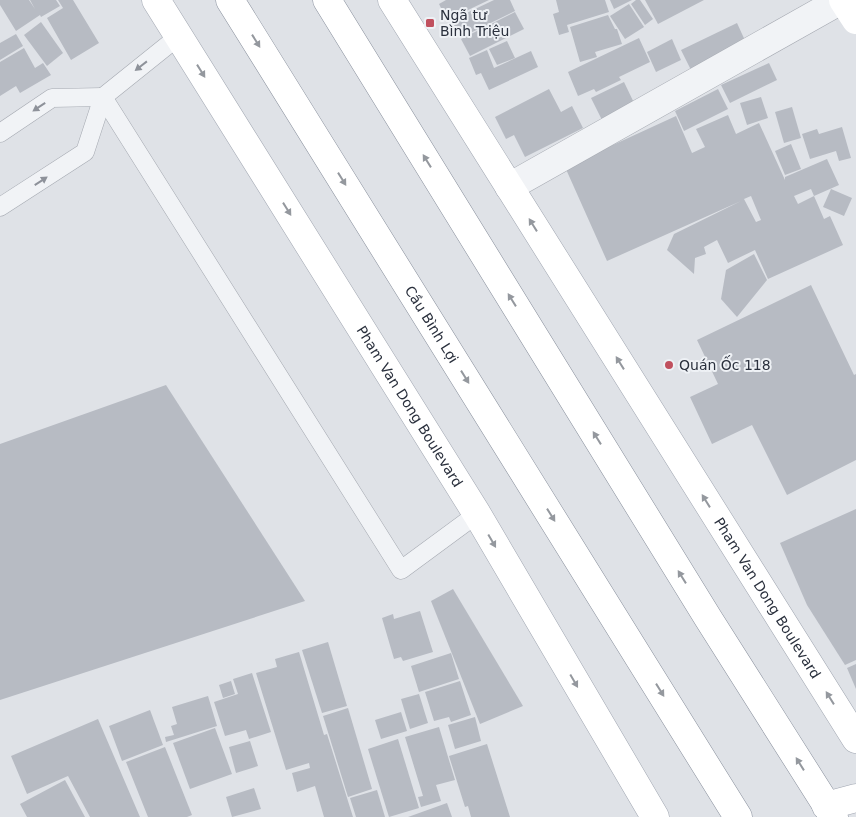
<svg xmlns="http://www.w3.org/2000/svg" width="856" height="817" font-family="'DejaVu Sans',sans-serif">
<rect width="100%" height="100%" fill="#dfe2e7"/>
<g fill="#b7bbc3" fill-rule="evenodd">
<path d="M0,0H29L35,9L30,0H56L60,6L41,17L40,15L16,31L0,5Z"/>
<path d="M58,0H73L99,43L71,60L47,18L63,8Z"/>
<path d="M446,0H489L447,20L439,4Z"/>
<path d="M494,0H510L515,11L460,38L452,20Z"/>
<path d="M556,0H605L609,12L567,25L569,32L559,35L553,14L559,12Z"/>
<path d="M610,0H632L614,9Z"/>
<path d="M636,0H640L653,19L645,25L631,4Z"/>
<path d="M645,0H704L658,24Z"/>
<path d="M629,4L644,27L625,39L610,16Z"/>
<path d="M515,12L524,29L470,56L461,39Z"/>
<path d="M608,15L615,29H617L622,44L595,52L597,57L580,62L570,27Z"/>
<path d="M41,22L63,53L47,66L24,35Z"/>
<path d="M737,23L748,47L693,74L681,50Z"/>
<path d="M16,34L23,46L0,60V43Z"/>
<path d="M639,38L650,62L619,77L621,80L596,92L594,89L578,96L568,72Z"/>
<path d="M672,39L681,60L656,72L647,52Z"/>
<path d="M507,41L515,58L497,65L489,49Z"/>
<path d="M24,48L35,68L43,63L51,75L20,93L16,86L0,96V62Z"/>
<path d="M487,50L494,68L531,51L538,67L489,90L481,73L476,75L469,58Z"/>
<path d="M769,63L777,80L730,103L721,85Z"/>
<path d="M624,82L636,107L603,122L591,98Z"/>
<path d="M549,89L561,112L572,106L583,128L525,157L514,135L506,139L495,117Z"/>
<path d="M718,89L728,109L684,131L675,111Z"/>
<path d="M761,97L768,118L747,125L740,103Z"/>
<path d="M792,107L801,138L784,143L775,112Z"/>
<path d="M728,115L736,134L759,123L785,180V177L827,159L839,185L814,196L811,189L794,196L798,204L814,196L824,219L830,216L843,245L768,279L755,250L728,263L717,240L704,247L706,254L695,258L694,274L667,250L674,234L741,201L607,261L565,167L676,116L692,153L705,147L696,129ZM751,196L761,220L756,222L744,199Z"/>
<path d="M842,127L851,158L839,161L836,151L810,159L802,134L817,129L819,134Z"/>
<path d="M791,144L801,169L785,175L775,151Z"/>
<path d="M831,189L852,198L844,216L823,207Z"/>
<path d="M754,254L767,280L737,317L721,299L726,270Z"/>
<path d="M811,285L854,375L856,374V460L787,495L752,425L712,444L690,397L718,384L697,340Z"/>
<path d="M166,385L305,601L0,700V444Z"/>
<path d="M856,509V660L845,665L807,605L780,543Z"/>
<path d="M453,589L523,706L480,724L431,601Z"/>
<path d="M420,611L433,652L403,661L401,657L394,659L382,618L393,614L394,619Z"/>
<path d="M328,642L347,706L322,713L302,650Z"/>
<path d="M299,652L324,735L327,734L353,817H324L315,786L297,792L292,773L310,768L309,763L286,770L256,673L277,667L275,659Z"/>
<path d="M451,653L459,679L419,692L411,666Z"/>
<path d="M856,664V689L847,668Z"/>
<path d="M252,673L271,732L249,739L246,730L225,736L214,702L238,694L233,679Z"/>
<path d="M231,681L235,694L223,698L219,685Z"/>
<path d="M460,681L471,715L451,722L449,717L434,721L425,692Z"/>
<path d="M419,694L428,723L410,729L401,699Z"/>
<path d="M208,696L217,726L166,742L165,737L174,735L171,726L177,724L172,707Z"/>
<path d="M348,708L372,789L348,797L323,716Z"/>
<path d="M150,710L163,745L122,761L109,726Z"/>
<path d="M401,712L407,731L381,739L375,720Z"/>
<path d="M475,717L481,741L455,749L448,725Z"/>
<path d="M98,719L140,817H90L68,776L27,794L11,756Z"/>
<path d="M439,727L455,780L436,785L441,801L421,807L418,797L423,796L405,737Z"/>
<path d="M215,728L232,774L190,789L173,743Z"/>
<path d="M398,739L419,808L389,817L368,749Z"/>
<path d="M250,741L258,766L236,773L229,747Z"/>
<path d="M487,744L510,817H471L468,806L465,807L449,756Z"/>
<path d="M165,747L192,815L187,817H148L126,762Z"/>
<path d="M65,780L85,817H27L20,804Z"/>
<path d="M254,788L261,809L232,817L226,797Z"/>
<path d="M377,790L385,817H356L350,798Z"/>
<path d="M447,803L452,817H408Z"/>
</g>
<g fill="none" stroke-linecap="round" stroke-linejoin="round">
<defs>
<g id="lane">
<path d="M103,97L401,570L477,514"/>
<path d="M0,133L52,98L103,97"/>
<path d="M0,207L85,152L103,97L179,36"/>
</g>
<path id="street" d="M509,187L841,0"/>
<g id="primary">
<path id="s1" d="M156,0L477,514L655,817"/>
<path id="s2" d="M392,0L856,739"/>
<path d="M826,806L856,798"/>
</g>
<g id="highway">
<path id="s3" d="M230,0L738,817"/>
<path d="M327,0L708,618L834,817"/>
</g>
</defs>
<use href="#lane" stroke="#a5a9b1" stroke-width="19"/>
<use href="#street" stroke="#a5a9b1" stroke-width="29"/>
<use href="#primary" stroke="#a0a6b1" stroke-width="29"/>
<use href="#highway" stroke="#888f9c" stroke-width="29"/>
<use href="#lane" stroke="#f1f3f6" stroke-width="18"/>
<use href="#street" stroke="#f1f3f6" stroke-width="28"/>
<path stroke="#fff" stroke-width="28" d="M843,0L856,20"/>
<use href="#primary" stroke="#fff" stroke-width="28"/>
<use href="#highway" stroke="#fff" stroke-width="28"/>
</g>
<defs><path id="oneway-solid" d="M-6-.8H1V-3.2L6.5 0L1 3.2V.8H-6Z" transform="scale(1.25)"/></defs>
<g fill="#94989e">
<use href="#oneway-solid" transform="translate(256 41) rotate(58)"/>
<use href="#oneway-solid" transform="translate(201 71) rotate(58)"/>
<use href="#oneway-solid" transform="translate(427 161) rotate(-122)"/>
<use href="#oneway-solid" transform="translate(342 179) rotate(58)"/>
<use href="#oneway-solid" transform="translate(287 209) rotate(58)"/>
<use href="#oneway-solid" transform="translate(533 225) rotate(-122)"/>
<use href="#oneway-solid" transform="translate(512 300) rotate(-122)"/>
<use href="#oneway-solid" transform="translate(620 363) rotate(-122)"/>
<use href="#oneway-solid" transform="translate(465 377) rotate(58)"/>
<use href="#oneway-solid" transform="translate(597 438) rotate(-122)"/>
<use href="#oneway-solid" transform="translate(706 501) rotate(-122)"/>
<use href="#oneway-solid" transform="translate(551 515) rotate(58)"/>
<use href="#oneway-solid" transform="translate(492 541) rotate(60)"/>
<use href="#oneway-solid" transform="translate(682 577) rotate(-122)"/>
<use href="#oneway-solid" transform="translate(574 681) rotate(60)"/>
<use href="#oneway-solid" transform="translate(660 690) rotate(58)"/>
<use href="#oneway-solid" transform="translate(830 698) rotate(-122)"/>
<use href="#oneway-solid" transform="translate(800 764) rotate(-122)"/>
</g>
<g fill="#8e929a">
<use href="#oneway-solid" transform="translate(141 66) rotate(142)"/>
<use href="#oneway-solid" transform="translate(39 107) rotate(146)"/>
<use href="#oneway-solid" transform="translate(41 181) rotate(-33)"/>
</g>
<g fill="#c0505e" stroke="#eef1f5" stroke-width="2">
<rect x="425" y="18" width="10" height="10" rx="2.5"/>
<circle cx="669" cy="365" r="5"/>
</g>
<g text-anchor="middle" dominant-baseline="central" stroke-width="4" stroke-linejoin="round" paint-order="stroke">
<g font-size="14" fill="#2a303d" stroke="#eef1f5" text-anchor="start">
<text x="440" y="15">Ngã tư<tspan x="440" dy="16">Bình Triệu</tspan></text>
<text x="679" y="365">Quán Ốc 118</text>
</g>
<g font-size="14" fill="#2a303d" stroke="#eef1f5">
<text stroke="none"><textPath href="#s3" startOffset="382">Cầu Bình Lợi</textPath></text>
<text stroke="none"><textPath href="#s1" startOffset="479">Pham Van Dong Boulevard</textPath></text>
<text stroke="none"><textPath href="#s2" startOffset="706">Pham Van Dong Boulevard</textPath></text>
</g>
</g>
</svg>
